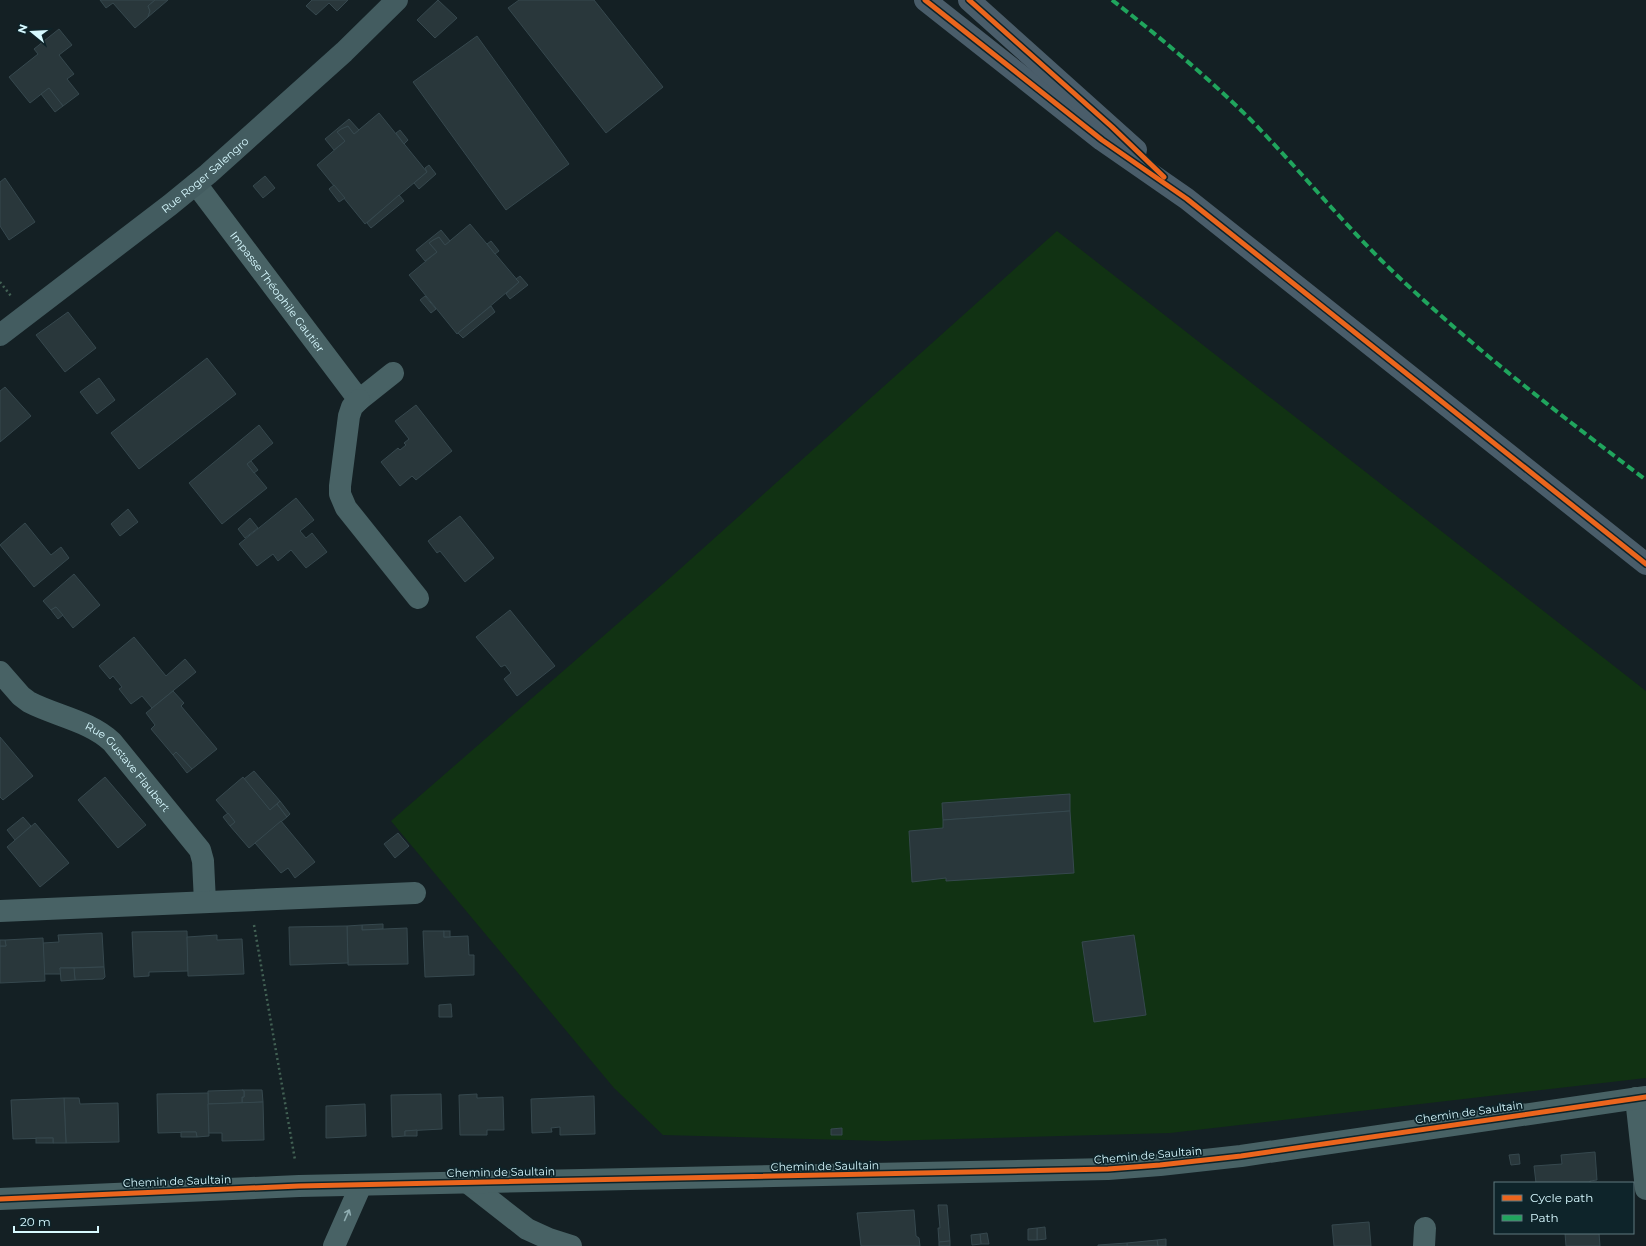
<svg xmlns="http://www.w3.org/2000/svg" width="1646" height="1246" font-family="Montserrat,sans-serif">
<rect width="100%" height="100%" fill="#142024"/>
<path fill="#113213" d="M1057,231L1646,691V1078L1170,1133L885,1141L663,1135L614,1088L391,821L670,578Z"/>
<g fill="#29373b" stroke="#36484e">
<path d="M100,0H155L148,6L150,11L148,17L135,28L113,3L106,8Z"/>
<path d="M155,0H168L148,17L150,11L148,6Z"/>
<path d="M312,0H348L337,11L329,3L316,15L306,6Z"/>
<path d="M438,0L457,18L435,38L417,20Z"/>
<path d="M519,0H594L663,87L606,133L508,8Z"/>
<path d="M59,29L72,45L59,55L74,74L67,79L79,94L63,106L49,88L30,103L9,77L38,54L34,49Z"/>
<path d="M477,36L569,164L506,210L413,82Z"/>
<path d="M49,88L63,106L55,112L41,94Z"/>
<path d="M379,113L427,172L365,224L317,165L345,141L337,132L341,129L348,126L354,134Z"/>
<path d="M349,119L359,130L354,134L348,126L341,129L337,132L345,141L334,150L325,139Z"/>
<path d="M400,130L408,140L404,144L396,133Z"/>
<path d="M429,165L436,174L419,189L414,183L427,172L425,168Z"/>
<path d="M265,176L275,188L263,198L253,186Z"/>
<path d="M5,178L35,222L9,240L0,226V182Z"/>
<path d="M334,185L345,198L339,202L329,189Z"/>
<path d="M399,195L404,201L371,228L367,223Z"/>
<path d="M470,224L519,282L457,334L409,275L437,252L429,243L433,240L439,237L445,245Z"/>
<path d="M441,230L450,241L445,245L439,237L433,240L429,243L437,252L425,261L416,250Z"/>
<path d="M491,241L499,251L495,254L487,244Z"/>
<path d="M520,276L528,285L510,299L506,294L519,282L516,279Z"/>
<path d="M425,296L436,309L431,313L420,300Z"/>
<path d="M491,306L495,312L463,338L458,333Z"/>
<path d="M68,312L96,348L65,372L36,335Z"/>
<path d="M207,358L236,394L139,469L111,433Z"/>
<path d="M99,378L115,400L97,414L80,392Z"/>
<path d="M5,387L31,416L0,442V391Z"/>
<path d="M416,405L452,451L416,480L412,476L400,486L381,462L398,448L400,450L406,445L404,443L409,439L395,421Z"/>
<path d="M259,425L273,443L247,464L267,488L222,524L189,483Z"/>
<path d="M251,461L258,470L254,473L247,464Z"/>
<path d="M296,498L314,520L300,531L306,538L312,533L327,552L306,568L291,550L278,561L273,554L257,566L239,544Z"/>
<path d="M128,509L138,522L120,536L111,524Z"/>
<path d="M460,516L494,558L465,582L440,551L437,553L428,541Z"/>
<path d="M250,518L258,528L245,538L238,529Z"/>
<path d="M25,523L51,555L61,547L69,558L34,587L0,545Z"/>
<path d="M74,574L100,605L73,628L56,607L51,610L43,601Z"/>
<path d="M56,607L63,615L58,619L51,610Z"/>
<path d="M510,610L555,666L517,696L504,679L511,673L505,665L501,667L476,637Z"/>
<path d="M134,637L166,676L185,659L196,672L152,708L142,696L131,704L119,689L122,687L113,676L110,679L99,666Z"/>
<path d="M173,691L184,703L181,706L217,749L192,769L176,752L173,755L151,729L155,725L146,713Z"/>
<path d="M0,737L33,776L3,800L0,797Z"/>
<path d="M176,752L192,769L187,773L173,755Z"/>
<path d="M254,771L280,801L270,810L244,779Z"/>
<path d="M105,777L146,825L118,848L78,800Z"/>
<path d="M243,777L270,810L277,804L287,817L249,848L230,826L235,822L216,800Z"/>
<path d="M1070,794V811L943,820L942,803Z"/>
<path d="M280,801L290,814L287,817L277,804Z"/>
<path d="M1070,811L1074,873L946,881V878L912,882L909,831L943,828V820Z"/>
<path d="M228,813L235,822L230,826L223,817Z"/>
<path d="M23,817L31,826L15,840L7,830Z"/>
<path d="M281,821L315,862L295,878L288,868L281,873L255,843Z"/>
<path d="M35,823L69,863L40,887L7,847Z"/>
<path d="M398,833L409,846L395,858L384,844Z"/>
<path d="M383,924V929L362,930V925Z"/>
<path d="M362,925V930L407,928L408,964L348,965L347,926Z"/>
<path d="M347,926L348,963L290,965L289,927Z"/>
<path d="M187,931L188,971L149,972V976L134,977L132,932Z"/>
<path d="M423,931H444V937L468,936L469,955H474V975L425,977Z"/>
<rect x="444" y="931" width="6" height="6"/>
<path d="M102,933L104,967L60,968L61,974H44L43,943L59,942L58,935Z"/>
<path d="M217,935V940L242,939L244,974L188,976L187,937Z"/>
<path d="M1134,935L1146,1015L1094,1022L1082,942Z"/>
<path d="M43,938L45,981L0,983V946H6L5,940Z"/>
<path d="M0,940H5L6,946H0Z"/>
<path d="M104,967L105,977L103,979L75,980L74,968Z"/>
<path d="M60,968H74L75,980L61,981Z"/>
<path d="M451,1004L452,1017H439V1005Z"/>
<path d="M242,1090H262L263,1102L242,1103V1097H244V1091Z"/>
<path d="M242,1090L244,1091V1097H242V1103L208,1104V1091Z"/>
<path d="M208,1093L209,1136L197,1137L196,1132L158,1133L157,1094Z"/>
<path d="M441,1094L442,1129L405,1131V1136L392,1137L391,1095Z"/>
<path d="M477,1094V1098L503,1097L504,1130H487V1135H460L459,1095Z"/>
<path d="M594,1096L595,1134L560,1135V1127L551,1128L552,1132L532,1133L531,1099Z"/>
<path d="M64,1098H79L80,1104L118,1103L119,1142L66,1143Z"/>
<path d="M64,1098L66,1143H53V1138L13,1139L11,1100Z"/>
<path d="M263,1102L264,1140L222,1141V1133H209L208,1104Z"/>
<path d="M365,1104L366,1136L326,1138V1106Z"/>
<path d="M842,1128V1135H831V1129Z"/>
<path d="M417,1130V1136H405V1131Z"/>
<path d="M181,1132H196L197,1137H181Z"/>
<rect x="36" y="1138" width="17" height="5"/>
<path d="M1595,1152L1597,1180L1590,1181V1183H1536L1534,1166L1562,1164L1561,1155Z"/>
<path d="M1519,1154L1520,1164L1511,1165L1509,1155Z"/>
<path d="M938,1205H947L950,1241L939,1242L938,1228H940Z"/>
<path d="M914,1210L916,1236L919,1238L920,1246H861L857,1213Z"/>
<path d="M1369,1222L1371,1246H1334L1332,1225Z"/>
<path d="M1045,1227L1046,1239L1037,1240V1228Z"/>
<path d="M1037,1228V1240H1028V1229Z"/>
<path d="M987,1233L989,1244H981L980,1234Z"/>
<path d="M1565,1233H1599L1600,1246H1566Z"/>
<path d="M980,1234L981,1244L972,1245L971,1235Z"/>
<path d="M1166,1239V1246H1158L1157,1240Z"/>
<path d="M1157,1240L1158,1246H1127V1243Z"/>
<path d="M950,1241V1246H939V1242Z"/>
<path d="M1127,1243V1246H1098V1245Z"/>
</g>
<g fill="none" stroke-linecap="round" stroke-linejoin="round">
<g stroke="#426154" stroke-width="2.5" stroke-dasharray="2 3" stroke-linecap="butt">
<path d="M0,282L11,296"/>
<path d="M254,925L295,1160"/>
</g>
<g stroke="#486265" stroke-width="22">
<path id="s1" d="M196,184L359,400L393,373"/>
<path d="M359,400L352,407L349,416L340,486V494L346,508L418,598"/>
<path id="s2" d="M0,672L21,696L29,702C56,716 90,721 112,742L200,850L203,861L205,902"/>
<path d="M0,911L415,893"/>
<path d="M1636,1098L1646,1189"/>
<path d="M467,1182L527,1229L549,1239L571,1246"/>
<path d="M0,1199L299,1186L1108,1169L1160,1165L1241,1156L1646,1097"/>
<path d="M334,1246L361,1185"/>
<path d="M1424,1246L1425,1228"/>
</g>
<path stroke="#435c60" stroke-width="22" id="s3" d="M0,335L170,205L208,174L344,52L397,0"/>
<g stroke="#4a5d6a" stroke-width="22">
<path d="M925,0L1102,140L1187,199L1646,564"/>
<path d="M969,0L1136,150"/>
</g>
<path stroke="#20a55d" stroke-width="4" stroke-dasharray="8 4" stroke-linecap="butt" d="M1112,0C1160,37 1206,76 1249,118C1295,165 1336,215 1382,261C1464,341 1555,411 1646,480"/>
<defs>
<g id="cycleway">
<path d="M925,0L1102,140L1187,199L1646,564"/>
<path d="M969,0L1112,127L1164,177"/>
<path d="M0,1199L299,1186L1108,1169L1160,1165L1241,1156L1646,1097"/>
</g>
</defs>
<use href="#cycleway" stroke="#0e242a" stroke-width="8"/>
<use href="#cycleway" stroke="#eb651d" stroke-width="5"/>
</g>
<defs><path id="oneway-shaft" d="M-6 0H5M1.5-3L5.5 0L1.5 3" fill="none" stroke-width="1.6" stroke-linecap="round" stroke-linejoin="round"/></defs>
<use stroke="#90aeb2" href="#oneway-shaft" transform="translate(347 1215) rotate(-66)"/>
<g text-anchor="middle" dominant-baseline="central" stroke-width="3.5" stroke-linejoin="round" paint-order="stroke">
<g font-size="11" fill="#d7f9ff" stroke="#0e242a">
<text stroke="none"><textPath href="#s3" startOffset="260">Rue Roger Salengro</textPath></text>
<text stroke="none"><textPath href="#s1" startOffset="135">Impasse Théophile Gautier</textPath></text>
<text stroke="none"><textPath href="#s2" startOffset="163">Rue Gustave Flaubert</textPath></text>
<text transform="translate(1469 1112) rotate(-8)">Chemin de Saultain</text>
<text transform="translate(1148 1155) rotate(-5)">Chemin de Saultain</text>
<text transform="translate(825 1166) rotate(-1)">Chemin de Saultain</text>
<text transform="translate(501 1172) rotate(-1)">Chemin de Saultain</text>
<text transform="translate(177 1181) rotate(-2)">Chemin de Saultain</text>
</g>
</g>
<rect x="1494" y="1182" width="140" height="52" fill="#0e242a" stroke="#5e797f"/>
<rect x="1502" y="1195" width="20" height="6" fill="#eb651d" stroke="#5e797f"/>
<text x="1530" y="1202" font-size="12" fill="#d7f9ff">Cycle path</text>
<rect x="1502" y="1215" width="20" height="6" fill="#20a55d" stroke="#5e797f"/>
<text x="1530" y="1222" font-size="12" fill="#d7f9ff">Path</text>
<g transform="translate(32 32) rotate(288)" stroke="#0e242a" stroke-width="3" paint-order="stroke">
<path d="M0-3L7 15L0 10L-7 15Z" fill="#d7f9ff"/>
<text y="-6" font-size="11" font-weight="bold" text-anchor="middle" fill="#d7f9ff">N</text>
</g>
<path d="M14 1226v6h84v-6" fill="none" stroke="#d7f9ff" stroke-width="2"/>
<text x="20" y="1226" font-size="12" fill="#d7f9ff" stroke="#0e242a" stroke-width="3" paint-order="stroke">20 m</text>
</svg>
